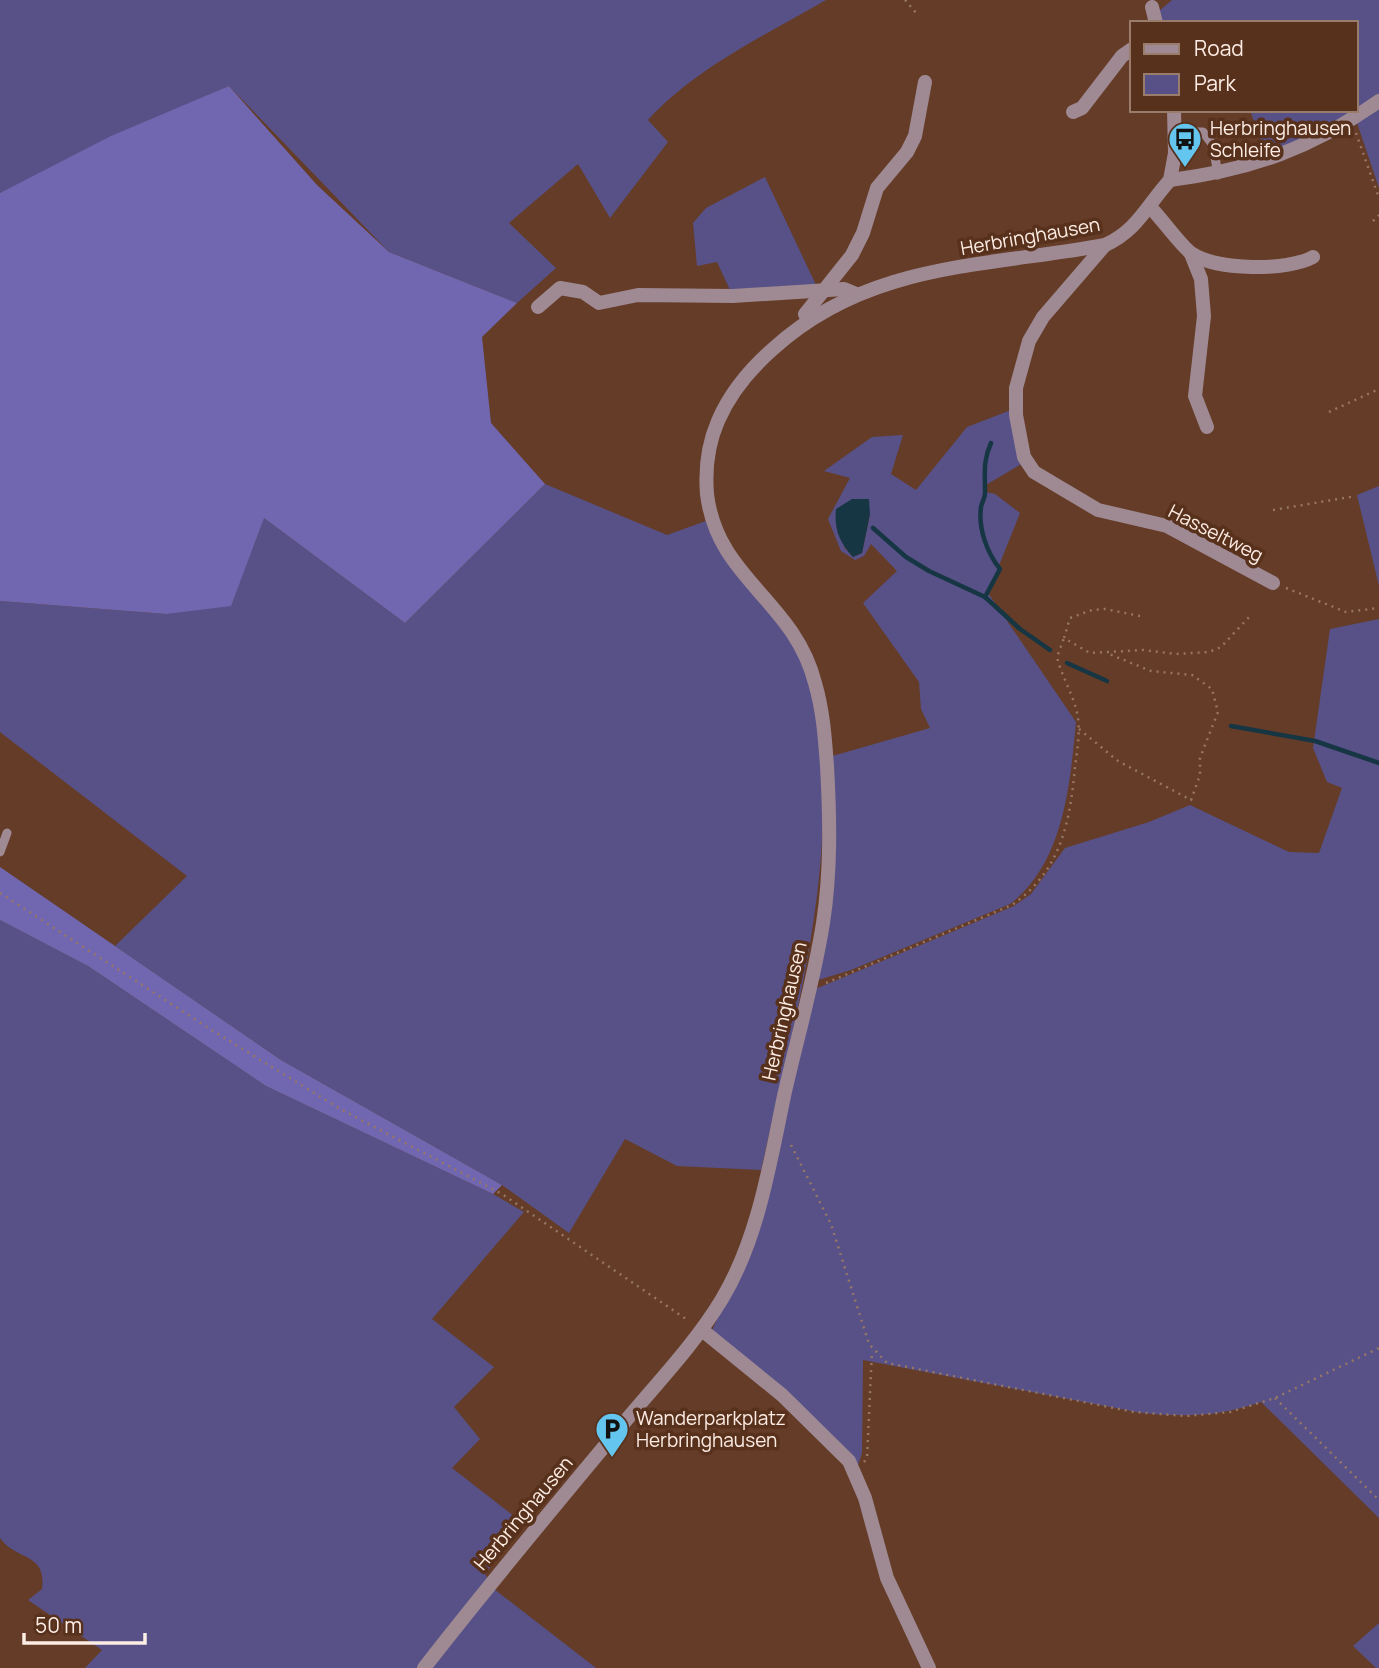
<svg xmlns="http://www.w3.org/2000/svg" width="1379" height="1668" font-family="Manrope,sans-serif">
<rect width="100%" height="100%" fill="#643c27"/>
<g fill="#585188" fill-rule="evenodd">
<path d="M0,0H826C764,36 697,67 648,120L668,142L610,218L578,164L509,223L556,268L517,303L389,252L229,86L0,193Z"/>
<path d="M1172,0H1379V188L1353,111L1298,142L1265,154L1250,110H1356V23H1161L1159,11Z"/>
<path d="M765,177L816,285L730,290L717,262L697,266L693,223L706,208Z"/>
<path d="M1011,410L1023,463L986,485V492L995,494L1020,513L988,593L1076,722C1070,784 1064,863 1010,904L851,970L815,981L829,757L930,728L921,709L919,682L863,603L897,571L871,544L864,556L855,560L841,551L828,519L850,478L824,471L872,437L903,435L891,474L916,490L967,427ZM870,514L862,553L853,557L844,547Z"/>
<path d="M545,484L667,535L706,521C725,579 785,611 807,669C817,695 820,729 822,757C831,898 791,1034 761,1170L677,1166L625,1139L569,1233L502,1185L281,1060L115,946L187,876L0,732V601L166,614L264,518L405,623Z"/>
<path d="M1379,486V586L1357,495Z"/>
<path d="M1379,619V1518L1261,1402C1216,1417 1189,1417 1142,1413L863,1360L862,1453L857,1468L709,1337L752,1243L813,990L1014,906L1031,894L1065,848L1149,822L1190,805L1289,852L1319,853L1342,788L1327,782L1313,748L1330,629Z"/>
<path d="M0,920L88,966L266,1086L493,1194L524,1212L432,1319L494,1367L454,1407L480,1439L452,1468L524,1524L485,1574L494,1589L596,1668H85L102,1650L28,1600L42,1589C47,1552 16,1561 0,1538Z"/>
<path d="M1379,1623V1668H1376L1353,1646Z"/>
</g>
<g fill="#7167b0">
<path d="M229,86L317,185L389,252L517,303L482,337L491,423L545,484L405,623L264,518L231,606L166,614L0,601V193L111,136Z"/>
<path d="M0,867L281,1060L502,1185L493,1194L266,1086L88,966L0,920Z"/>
</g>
<path fill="#173644" d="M852,499H869L870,514L862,553L853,557C839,542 834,529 836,509Z"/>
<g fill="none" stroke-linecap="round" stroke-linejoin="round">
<g stroke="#173644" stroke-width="4.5">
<path d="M873,528L906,557L929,571L985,597L1020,629L1050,650"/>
<path d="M985,597L1000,569C987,553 978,528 981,507C982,501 986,497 985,491C985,472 983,461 991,443"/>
<path d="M1067,663L1107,681"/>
<path d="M1231,726L1315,741L1379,763"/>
</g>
<g stroke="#967665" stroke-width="2.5" stroke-dasharray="2 5" stroke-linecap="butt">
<path d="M905,0L918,15"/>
<path d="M1356,133L1379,198"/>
<path d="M1373,221L1379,215"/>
<path d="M1329,412L1379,389"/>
<path d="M1273,510L1356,496"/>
<path d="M1286,588L1346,612L1379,608"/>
<path d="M1140,616L1105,609L1092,610L1070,618L1064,638L1090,653L1143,650L1176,654L1209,652L1221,647L1251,615"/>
<path d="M1079,729L1118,761L1191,800L1200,775V758L1218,712L1212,689L1192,675L1151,671L1109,654"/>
<path d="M0,893L210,1029L342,1110L502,1194L689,1321"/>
<path d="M826,983L1012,905C1061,871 1070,822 1075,767C1077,751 1080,735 1078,718C1075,697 1062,678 1057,657L1064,638"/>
<path d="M791,1145L831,1224L869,1344L887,1363L1134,1412L1186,1416L1230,1412L1275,1398L1379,1348"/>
<path d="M1275,1398L1379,1500"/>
<path d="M864,1462L867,1458L872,1351"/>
</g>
<g stroke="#9f8993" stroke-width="9">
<path d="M1176,132H1203L1213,145L1218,175"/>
<path d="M0,852L7,833"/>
</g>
<g stroke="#9f8993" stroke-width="14">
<path d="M1152,7L1156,23"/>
<path d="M1073,112L1082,108L1122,56L1132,49"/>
<path d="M1170,180L1175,153L1174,110"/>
<path d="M1151,208C1161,218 1182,247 1191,253C1216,271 1288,271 1313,257"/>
<path d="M1105,245L1043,317L1029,341L1016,388V415L1024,457L1034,472L1098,510L1167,526L1273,583"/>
<path d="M1191,254L1201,279L1204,316L1195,396L1207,427"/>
<path d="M538,307L560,288L583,292L599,303L638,295L733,296L844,289L856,294"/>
<path d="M808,320L805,314L852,255L863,233L877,188L907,152L915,136L925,82"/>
<path d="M702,1330L782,1395L849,1461L865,1498L887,1578L929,1668"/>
<path d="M424,1668C487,1587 552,1509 618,1430C653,1387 693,1347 722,1299C758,1239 770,1163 784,1096C797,1038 814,981 823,923C831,871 830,819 827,766C825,738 823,710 815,683C794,600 717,579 707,494C705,469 708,444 718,421C730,393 751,368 774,348C869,262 986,267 1105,245C1137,231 1148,204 1170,180C1251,170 1312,148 1379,101"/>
</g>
</g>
<defs>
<symbol id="bus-pin" viewBox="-11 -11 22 30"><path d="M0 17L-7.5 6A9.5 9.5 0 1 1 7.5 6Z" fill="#64c5ee" stroke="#58311c"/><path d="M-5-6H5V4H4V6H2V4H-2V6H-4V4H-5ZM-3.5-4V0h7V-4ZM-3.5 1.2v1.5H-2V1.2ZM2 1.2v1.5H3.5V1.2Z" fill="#111"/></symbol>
<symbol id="parking-pin" viewBox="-11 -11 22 30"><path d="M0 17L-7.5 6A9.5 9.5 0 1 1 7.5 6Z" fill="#64c5ee" stroke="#58311c"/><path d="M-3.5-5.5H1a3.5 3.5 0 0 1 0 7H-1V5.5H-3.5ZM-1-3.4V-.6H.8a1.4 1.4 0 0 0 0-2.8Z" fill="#111"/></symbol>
</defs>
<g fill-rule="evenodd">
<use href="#bus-pin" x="1166" y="120" width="38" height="52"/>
<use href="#parking-pin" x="593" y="1410" width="38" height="52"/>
</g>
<g text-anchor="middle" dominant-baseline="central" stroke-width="7" stroke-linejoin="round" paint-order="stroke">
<g font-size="19" fill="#fdede5" stroke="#58311c" text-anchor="start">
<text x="1210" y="128">Herbringhausen<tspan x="1210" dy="22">Schleife</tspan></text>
<text x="636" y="1418">Wanderparkplatz<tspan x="636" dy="22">Herbringhausen</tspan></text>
</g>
<g font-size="19" fill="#fdede5" stroke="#58311c">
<text transform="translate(1030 236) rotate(-10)">Herbringhausen</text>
<text transform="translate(1216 533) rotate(27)">Hasseltweg</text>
<text transform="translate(784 1011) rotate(-77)">Herbringhausen</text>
<text transform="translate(523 1513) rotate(-50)">Herbringhausen</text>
</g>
</g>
<rect x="1130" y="21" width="228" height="91" fill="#58311c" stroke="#9a7c6c" stroke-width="2"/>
<rect x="1144" y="44" width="35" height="10" fill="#9f8993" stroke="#9a7c6c" stroke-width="2"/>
<text x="1194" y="56" font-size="21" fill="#fdede5">Road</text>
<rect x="1144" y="74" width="35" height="21" fill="#585188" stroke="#9a7c6c" stroke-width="2"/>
<text x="1194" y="91" font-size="21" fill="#fdede5">Park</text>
<path d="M24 1633v10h121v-10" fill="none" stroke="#fdede5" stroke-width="3.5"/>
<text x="35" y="1633" font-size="21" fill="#fdede5" stroke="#58311c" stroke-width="5" paint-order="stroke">50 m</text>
</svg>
